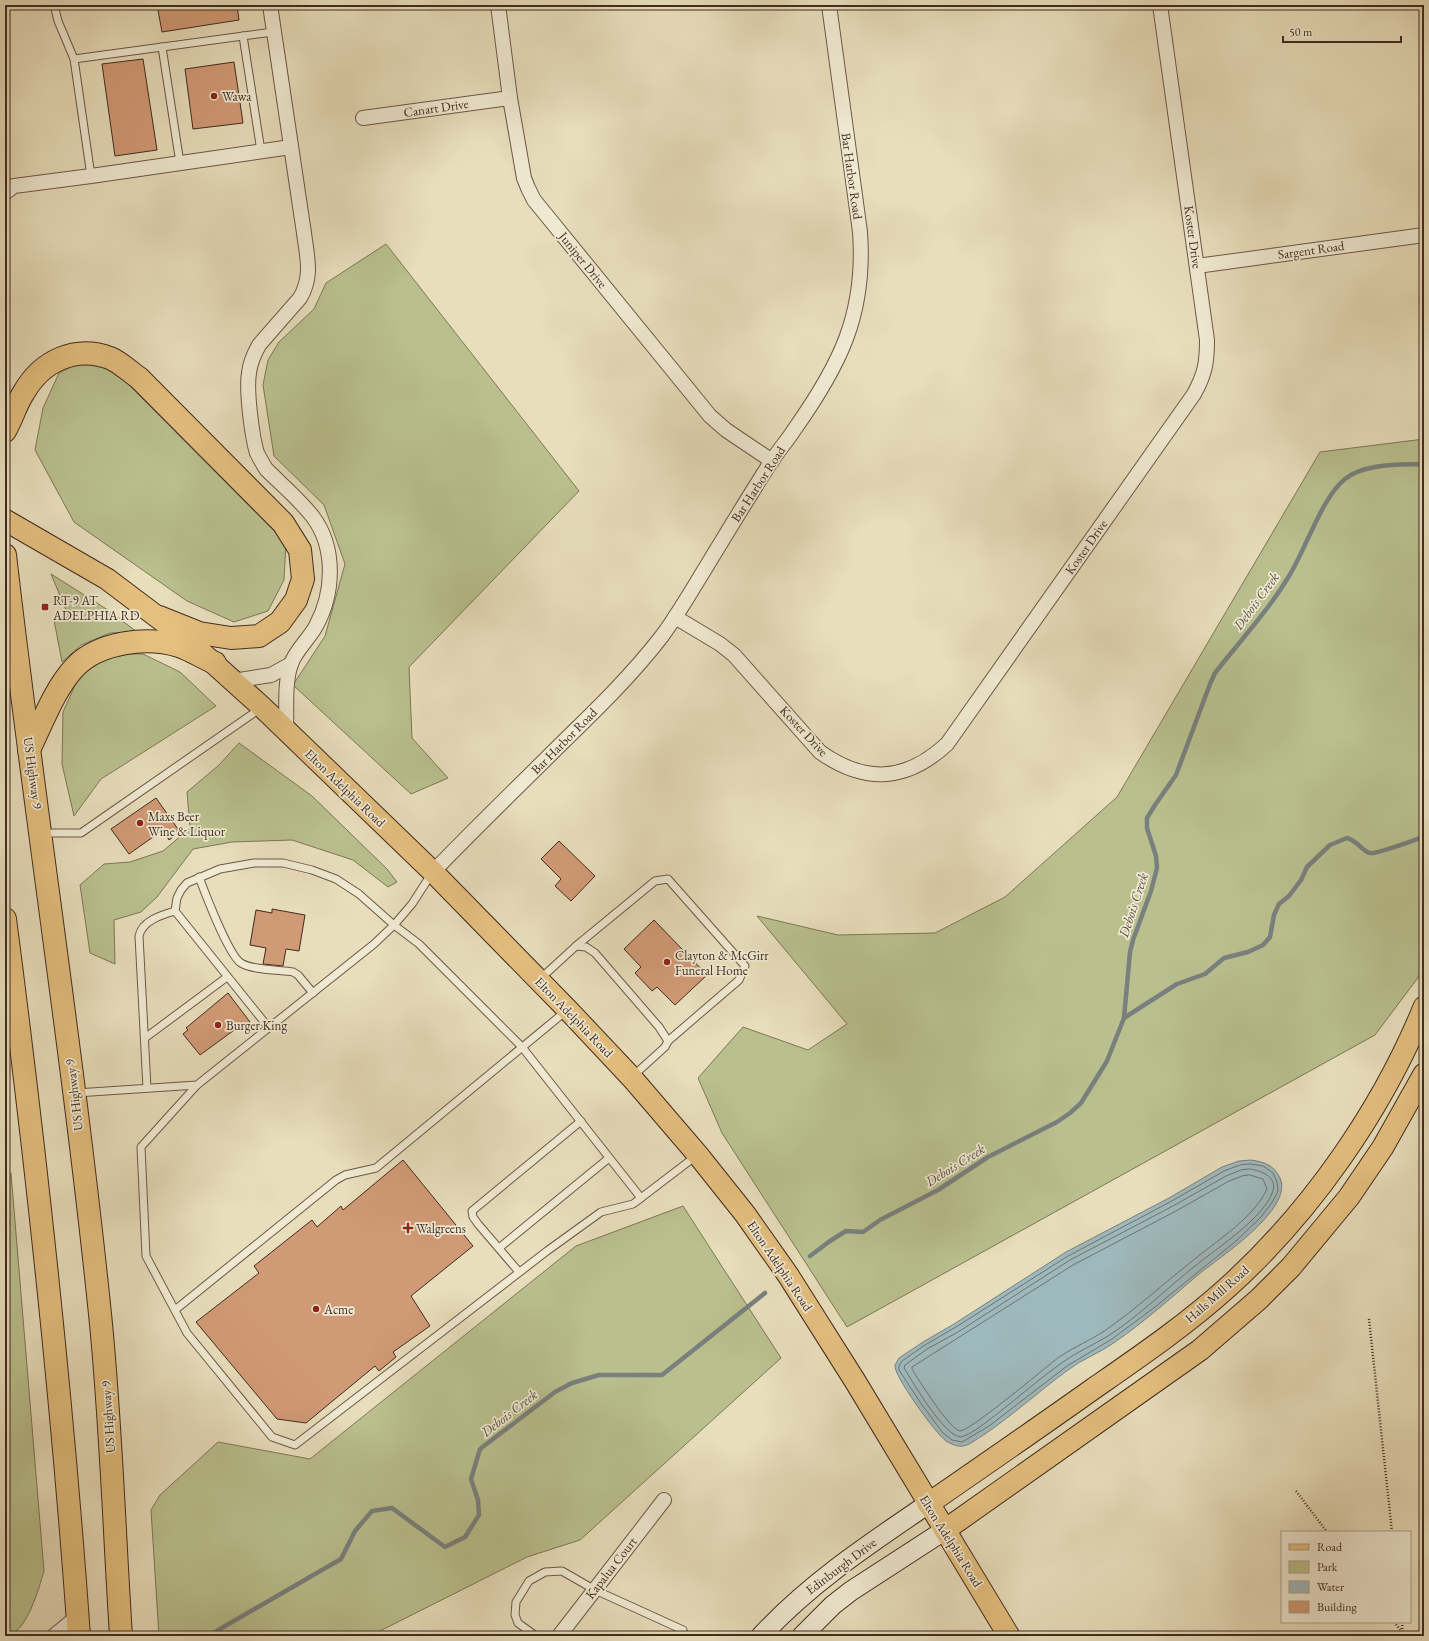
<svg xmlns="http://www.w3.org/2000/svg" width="1429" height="1641" font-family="'EB Garamond',serif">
<rect width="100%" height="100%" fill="#e8debc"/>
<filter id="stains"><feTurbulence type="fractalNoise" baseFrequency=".005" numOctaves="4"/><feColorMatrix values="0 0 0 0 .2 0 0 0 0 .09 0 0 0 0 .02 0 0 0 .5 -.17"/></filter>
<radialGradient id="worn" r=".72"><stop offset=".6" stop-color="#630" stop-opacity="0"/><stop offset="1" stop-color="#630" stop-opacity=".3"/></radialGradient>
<g fill="#b9c08e" stroke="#7d7657">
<path d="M386,244L579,491L409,667L412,738L448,778L411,794L293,685L325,636L345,564L324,505L274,456L263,385L268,360L279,342L314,309L326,283Z"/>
<path d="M97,362L119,375L286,543L284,580L268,611L234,622L187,601L74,522L35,450L43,408L59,373L77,364Z"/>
<path d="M1424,439V965L1417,979L1375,1035L847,1327L722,1133L698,1078L743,1027L808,1050L847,1024L757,916L838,935L935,933L1005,897L1117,797L1320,452Z"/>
<path d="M51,574L108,610L137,632L110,633L81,645L62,662L54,620L69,617Z"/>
<path d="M111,654H143L180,672L216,706L101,779L74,816L62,764L63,712L81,672Z"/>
<path d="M239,743L312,796L387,869L397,882L388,887L353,860L292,840L232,842L193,849L157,897L141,912L114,920L115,964L90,953L80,885L104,864L130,862L163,851L190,828L187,792L219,765Z"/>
<path d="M11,1173L44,1571C39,1588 26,1636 5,1636V1177Z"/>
<path d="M683,1206L781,1358L580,1540L527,1557L370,1636H159L151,1510L160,1495L218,1442L310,1459L576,1246Z"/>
</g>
<path fill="#9eb9bd" stroke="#79807e" d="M1251,1160C1264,1162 1274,1165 1280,1178C1294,1209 1220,1257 1199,1274C1171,1298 1144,1322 1115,1342C1100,1353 1082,1359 1068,1370C1039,1391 1012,1416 982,1436C976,1439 970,1445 963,1446C957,1447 951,1444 946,1441C936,1434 893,1375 895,1365L899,1358L923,1342L954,1324L1066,1252L1169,1198L1222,1167L1239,1161Z"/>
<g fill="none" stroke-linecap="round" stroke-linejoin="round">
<g stroke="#70726e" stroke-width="1">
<path d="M1251,1164L1263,1166L1269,1170L1273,1173L1277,1182L1278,1191L1273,1201L1261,1217L1236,1241L1155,1307L1112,1339L1067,1366L989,1426L962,1442L952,1440L943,1433L920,1402L899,1370V1366L902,1361L925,1345L956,1327L1068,1256L1170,1202L1224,1171L1240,1165Z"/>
<path d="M1250,1169C1261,1171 1277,1176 1273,1191C1264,1218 1217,1248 1195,1266C1166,1289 1139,1316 1108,1336C1093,1345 1077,1352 1063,1362C1040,1378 1019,1397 997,1414C986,1422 974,1433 961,1437C944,1436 914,1384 904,1368L905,1365L927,1349L958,1332L1070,1260L1173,1206L1226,1176L1241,1170Z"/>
<path d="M1250,1175L1263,1179L1267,1189C1253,1219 1216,1241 1191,1262C1163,1284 1136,1309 1106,1330C1091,1340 1074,1347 1059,1357C1045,1368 970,1431 960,1431C950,1430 918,1379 912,1369V1367L1073,1265L1176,1211L1229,1181L1242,1176Z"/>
</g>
<g stroke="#79807e" stroke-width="4.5">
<path d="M1124,1018L1177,984L1205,974L1224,958L1248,952L1263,945L1270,937L1274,915L1279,904L1289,896L1301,880L1307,867L1330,845L1347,838C1358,841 1362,851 1370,853C1379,854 1413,840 1424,837"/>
<path d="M810,1256L830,1241L846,1231L863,1232L880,1220L938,1190L988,1157L1057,1122L1070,1113L1081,1103L1107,1061L1124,1018L1130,952L1133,940L1151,891L1157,868L1156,856L1147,828V818L1155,805L1176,775L1210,684L1215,673C1240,641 1268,611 1289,576C1305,551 1322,497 1345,479C1365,463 1399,465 1424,464"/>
<path d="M208,1636L341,1559L355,1531L372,1511L392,1508L445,1547L465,1537L479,1515L478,1500L471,1479L480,1449L555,1392L572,1383L599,1375H662L765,1293"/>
</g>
</g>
<g fill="#d19a76" stroke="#412b20">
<path d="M157,5H237L239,20L162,32Z"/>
<path d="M143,59L157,150L115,156L102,64Z"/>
<path d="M234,62L243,123L193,129L185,69Z"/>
<path d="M156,798L180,832L169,840L163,830L129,854L111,829Z"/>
<path d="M559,841L595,876L571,901L555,886L561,879L541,859Z"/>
<path d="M272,909L305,915L299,951L286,949L283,966L263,964L266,948L250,945L256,910L272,913Z"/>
<path d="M654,920L707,975L675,1005L657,987L652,991L635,973L641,967L624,949Z"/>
<path d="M228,993L250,1022L239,1031L237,1028L200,1055L183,1034L188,1030L186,1028Z"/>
<path d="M403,1160L473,1246L411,1296L430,1326L393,1352L396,1357L379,1371L375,1366L306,1423L277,1419L196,1322L259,1273L254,1266L312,1220L317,1227L341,1206L343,1210Z"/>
</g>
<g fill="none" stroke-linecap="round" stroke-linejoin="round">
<defs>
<g id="service">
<path d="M54,5L58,21L74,59L91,176"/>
<path d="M243,36L261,151"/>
<path d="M162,47L180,163"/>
<path d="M74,59L273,32"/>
<path d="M43,833H81L261,708"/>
<path d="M199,877C205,893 229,956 241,963C251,970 280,970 293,972L298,975L313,993"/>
<path d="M175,911L269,1028"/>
<path d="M576,946L655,881L668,879L745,966L739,980L668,1041"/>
<path d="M540,979L576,946L586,947L595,953L659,1027L668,1041L665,1047L633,1076"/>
<path d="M145,1038L227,977"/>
<path d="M197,1085L141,1147L146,1256L187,1333L272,1437L295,1445L547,1251L601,1212L633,1204L696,1156"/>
<path d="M147,1088L139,936C142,921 161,915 175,911L177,898L181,890L187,883L220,869L254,863H283L312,870L336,879L359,894L394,925L419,944L522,1047L641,1198"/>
<path d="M76,1093L197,1085L374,944L394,925L412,904L432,873"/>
<path d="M499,1248L609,1158"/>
<path d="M519,1272L478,1224L473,1217L472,1211L581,1121"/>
<path d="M175,1310L336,1180L345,1175L376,1168L566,1011"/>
<path d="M536,1636L518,1623L515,1615L516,1602L529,1581L545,1572L562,1571L595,1590L683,1630"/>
</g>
<g id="minor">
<path d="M270,5L304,233C307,257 313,276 300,298L259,345C254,354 250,363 249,373C246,390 252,437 257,453C260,459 263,464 266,469C282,485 300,500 313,517C336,548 334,593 316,626C309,639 295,651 291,664C284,683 287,711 286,731"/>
<path d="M498,5L510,98L524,178L528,188L534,200L710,416L726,430L772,461"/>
<path d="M363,118L510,98"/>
<path d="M5,193L14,186L91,176L291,147"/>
<path d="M1197,266L1424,235"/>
<path d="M675,617L720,644L734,655L820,752C865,784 906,782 947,744L1194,394C1205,374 1207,363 1207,340L1160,5"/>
<path d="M233,681L271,675L291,664"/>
<path d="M433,872C475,828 519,786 562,743C597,709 632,675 662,636C676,617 688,597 700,577C724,538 747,499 771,462C778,451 787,441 794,430C840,365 866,314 860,232L829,5"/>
<path d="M54,1636L77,1617"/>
<path d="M559,1636L664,1500"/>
</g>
<g id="secondary">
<path d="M761,1636C810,1583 869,1544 928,1504"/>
<path d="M802,1636L833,1605L851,1591L945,1530"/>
</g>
<g id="primary">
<path d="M5,520L107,579L172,628"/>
<path d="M201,652L262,707L433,872L568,1010L632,1078L698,1155L745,1214L788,1275L855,1381L1009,1636"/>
<path d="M928,1504C983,1466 1038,1428 1093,1389C1139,1357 1186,1325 1228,1287C1311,1212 1382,1110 1424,1007"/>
<path d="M945,1530L1200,1350L1259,1299L1291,1267L1349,1197L1383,1147L1424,1074"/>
</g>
<g id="trunk">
<path d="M5,431C12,419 16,404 24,392C42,361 75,345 110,358C120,362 130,372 139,378L283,523L300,550L303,579L296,600L280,622L259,636L231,638L199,633L159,617"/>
<path d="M5,555C34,808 74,1061 100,1314C111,1421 114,1529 121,1636"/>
<path d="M29,750C42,723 55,688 75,667C99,642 147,636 179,646C191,650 203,658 215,663"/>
<path d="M5,919C36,1157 62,1396 79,1636"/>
</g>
</defs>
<use href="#service" stroke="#6b5847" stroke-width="9"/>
<use href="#minor" stroke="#6b5847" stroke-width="16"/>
<use href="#secondary" stroke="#412b20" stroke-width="21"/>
<use href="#primary" stroke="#412b20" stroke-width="23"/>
<use href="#trunk" stroke="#412b20" stroke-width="24"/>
<g stroke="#412b20" stroke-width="2.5" stroke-dasharray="1 2" stroke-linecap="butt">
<path d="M1369,1319L1392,1532"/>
<path d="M1296,1491L1327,1532"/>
<path d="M1394,1622L1406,1636"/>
<path d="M1402,1622L1403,1634"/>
</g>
<use href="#service" stroke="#f0ead3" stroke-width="7"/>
<use href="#minor" stroke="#f0ead3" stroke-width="14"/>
<use href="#secondary" stroke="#f0ead3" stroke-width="19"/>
<use href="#primary" stroke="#e4bf7e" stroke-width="21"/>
<use href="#trunk" stroke="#e4bf7e" stroke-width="22"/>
</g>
<g fill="#8f2418" stroke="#f0ead3" stroke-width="1.5">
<circle cx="214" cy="96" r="4"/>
<rect x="41" y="603" width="8" height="8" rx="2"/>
<circle cx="140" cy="823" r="4"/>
<circle cx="667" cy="962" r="4"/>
<circle cx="218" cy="1025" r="4"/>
<path d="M406 1222h4v4h4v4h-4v4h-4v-4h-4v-4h4z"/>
<circle cx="316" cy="1309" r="4"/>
</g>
<g text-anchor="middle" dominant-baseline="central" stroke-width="3.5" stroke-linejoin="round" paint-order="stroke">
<g font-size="13" fill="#412b20" stroke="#f0ead3" text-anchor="start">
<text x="222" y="96">Wawa</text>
<text x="53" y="600">RT-9 AT<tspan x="53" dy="15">ADELPHIA RD</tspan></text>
<text x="148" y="816">Maxs Beer<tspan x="148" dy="15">Wine &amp; Liquor</tspan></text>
<text x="675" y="955">Clayton &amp; McGirr<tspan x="675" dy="15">Funeral Home</tspan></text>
<text x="226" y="1025">Burger King</text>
<text x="416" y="1228">Walgreens</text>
<text x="324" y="1309">Acme</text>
</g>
<g font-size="13" fill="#412b20" stroke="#f0ead3">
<text transform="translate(436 108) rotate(-8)">Canart Drive</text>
<text transform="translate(852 176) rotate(82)">Bar Harbor Road</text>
<text transform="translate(1193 237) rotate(82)">Koster Drive</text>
<text transform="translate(1311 250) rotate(-8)">Sargent Road</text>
<text transform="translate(583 260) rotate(51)">Juniper Drive</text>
<text transform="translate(758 484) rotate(-57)">Bar Harbor Road</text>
<text transform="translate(1086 547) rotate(-55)">Koster Drive</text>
<text transform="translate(804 731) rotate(47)">Koster Drive</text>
<text transform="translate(564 741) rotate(-45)">Bar Harbor Road</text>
<text transform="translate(33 773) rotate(82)">US Highway 9</text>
<text transform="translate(345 788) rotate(44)">Elton Adelphia Road</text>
<text transform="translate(574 1017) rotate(46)">Elton Adelphia Road</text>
<text transform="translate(74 1095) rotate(-97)">US Highway 9</text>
<text transform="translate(780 1266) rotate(56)">Elton Adelphia Road</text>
<text transform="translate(1217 1294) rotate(-41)">Halls Mill Road</text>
<text transform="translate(108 1417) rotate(-94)">US Highway 9</text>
<text transform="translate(951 1541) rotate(58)">Elton Adelphia Road</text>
<text transform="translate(841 1566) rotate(-37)">Edinburgh Drive</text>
<text transform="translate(611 1568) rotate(-52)">Kapalua Court</text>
</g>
<g font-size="14" font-style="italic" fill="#584e47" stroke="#f0ead3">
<text transform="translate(1256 601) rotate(-54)">Debois Creek</text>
<text transform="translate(1133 905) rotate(-72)">Debois Creek</text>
<text transform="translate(955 1165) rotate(-32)">Debois Creek</text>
<text transform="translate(509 1413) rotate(-38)">Debois Creek</text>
</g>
</g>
<rect width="1429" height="1641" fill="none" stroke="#e8debc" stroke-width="20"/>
<rect x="6" y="6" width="1417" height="1629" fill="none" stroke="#412b20" stroke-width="2"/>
<rect x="10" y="10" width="1409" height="1621" fill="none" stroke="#412b20"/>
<rect x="1281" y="1531" width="130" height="92" fill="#f0ead3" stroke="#aa9e8b"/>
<rect x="1289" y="1544" width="20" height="6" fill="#e4bf7e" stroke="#aa9e8b"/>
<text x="1317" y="1551" font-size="12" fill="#412b20">Road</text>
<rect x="1289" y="1561" width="20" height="12" fill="#b9c08e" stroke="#aa9e8b"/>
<text x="1317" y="1571" font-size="12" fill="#412b20">Park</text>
<rect x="1289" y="1581" width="20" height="12" fill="#9eb9bd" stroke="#aa9e8b"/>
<text x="1317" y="1591" font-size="12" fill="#412b20">Water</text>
<rect x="1289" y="1601" width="20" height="12" fill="#d19a76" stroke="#aa9e8b"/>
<text x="1317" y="1611" font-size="12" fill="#412b20">Building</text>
<path d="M1283 36v6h118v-6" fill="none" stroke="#412b20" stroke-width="2"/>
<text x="1289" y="36" font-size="12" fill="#412b20" stroke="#f0ead3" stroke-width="3" paint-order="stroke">50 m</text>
<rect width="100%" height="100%" filter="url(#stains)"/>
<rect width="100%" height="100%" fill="url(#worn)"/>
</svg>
